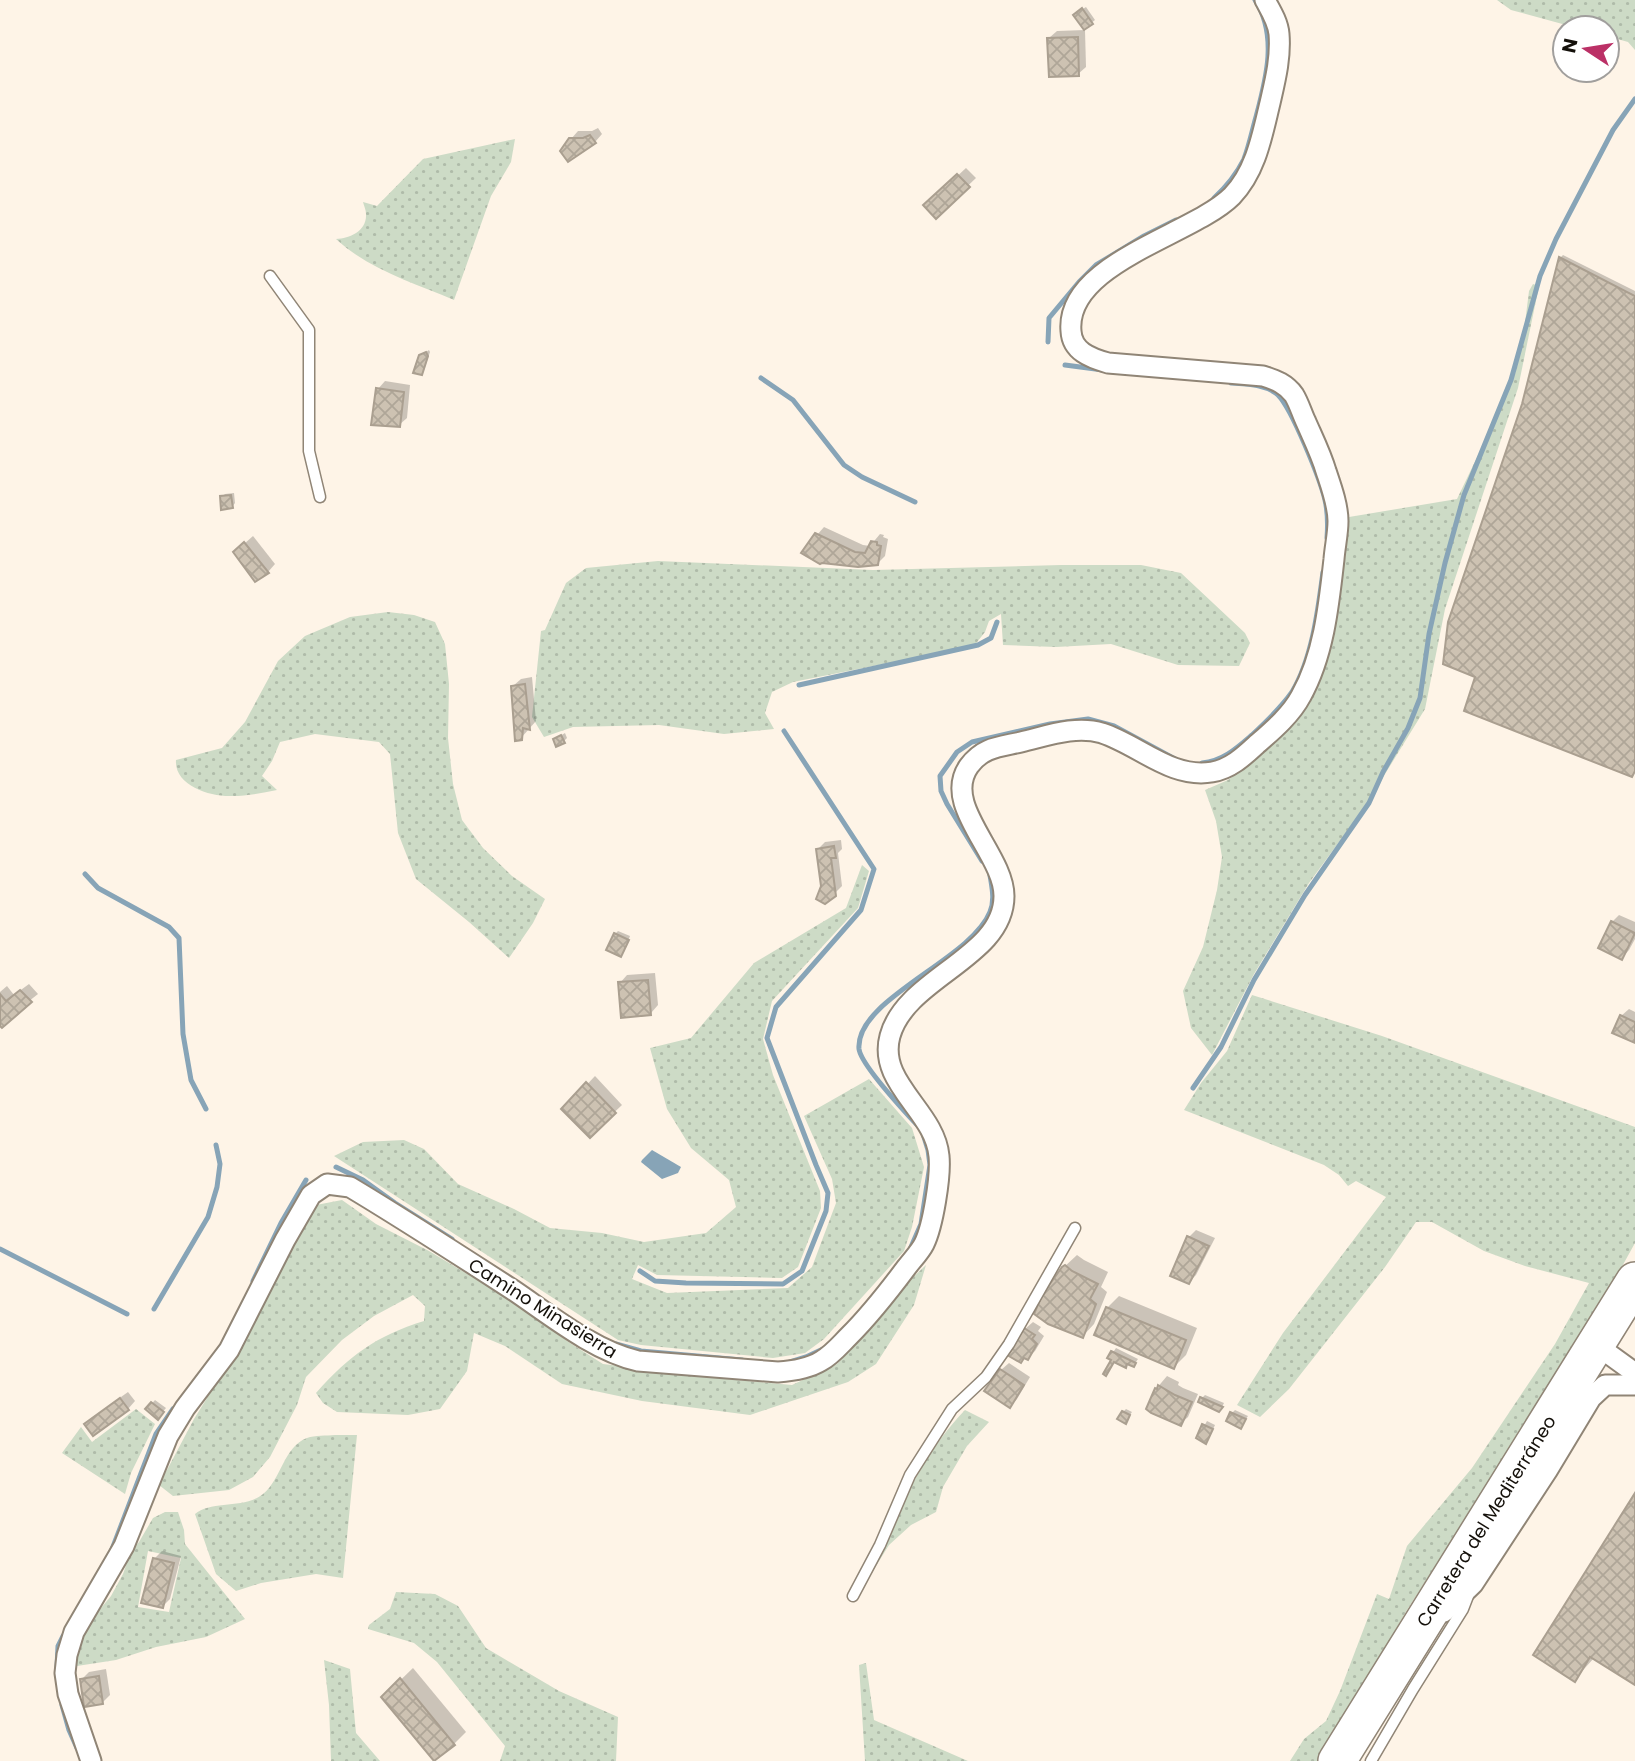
<svg xmlns="http://www.w3.org/2000/svg" width="1635" height="1761" font-family="Poppins,sans-serif">
<defs>
<pattern id="grass-dots" width="8" height="8" patternUnits="userSpaceOnUse" patternTransform="scale(1.75)"><rect width="8" height="8" fill="#cddbc6"/><path d="M2 2h.1M6 6h.1" fill="none" stroke="#afbba9" stroke-width="1.8" stroke-linecap="round"/></pattern>
<pattern id="building-cross-hatch" width="8" height="8" patternUnits="userSpaceOnUse" patternTransform="scale(1.75)"><rect width="8" height="8" fill="#cdc2b2"/><path d="M0 0l8 8M0 8l8-8" fill="none" stroke="#afa698"/></pattern>
</defs>
<rect width="100%" height="100%" fill="#fef4e7"/>
<g fill="url(#grass-dots)" fill-rule="evenodd">
<path d="M1497,0H1635V50L1628,42L1607,36V28H1577L1511,10Z"/>
<path d="M515,139L511,162L491,196L454,300C414,283 368,269 336,239C350,238 367,231 366,214C366,210 364,206 363,202L377,206L423,159Z"/>
<path d="M1533,284L1539,286L1518,388L1445,609L1425,709L1366,805L1309,883L1254,974L1212,1055L1191,1028L1183,991L1203,947L1217,890L1222,857L1216,821L1205,790L1228,780L1269,748L1289,729L1319,684L1333,638L1349,517L1457,499L1505,399L1515,374L1524,331L1529,291Z"/>
<path d="M658,561L873,570L1061,565H1141L1181,573L1245,633L1250,643L1239,666L1178,665L1111,644L1056,647L1003,645L1001,614L989,621L985,632L974,646L793,682L772,692L765,713L774,729L724,734L659,725L573,727L544,737L532,717L541,631L545,630L566,583L586,568Z"/>
<path d="M388,612L414,615L435,622L445,644L449,684L448,738L453,784L462,820L483,848L512,876L545,899L533,923L509,958L469,922L416,879L398,833L390,754L379,742L315,734L280,742L272,761L262,776L277,790C262,793 247,796 232,796C211,797 174,786 176,760L222,748L245,722L278,661L305,636L350,617Z"/>
<path d="M862,865L869,871L858,908L772,1001L763,1039L773,1075L820,1191L821,1208L798,1267L782,1278L657,1275L638,1265L632,1279L667,1293L788,1288L812,1267L836,1203L832,1179L804,1116L869,1079L912,1128L924,1167L912,1227L904,1251L824,1339L805,1353L773,1358L641,1345L618,1340L334,1156L363,1142L404,1140L424,1149L458,1184L514,1209L550,1228L602,1233L644,1242L706,1233L736,1207L729,1180L691,1148L667,1109L650,1048L691,1038L754,963L846,908Z"/>
<path d="M1252,995L1382,1036L1635,1127V1243L1609,1290L1562,1368L1407,1610L1319,1761H1290L1304,1739L1326,1721L1340,1691L1377,1594L1389,1599L1407,1546L1472,1468L1555,1344L1589,1283L1525,1266L1484,1251L1432,1222H1416L1385,1267L1289,1389L1260,1417L1237,1405L1283,1333L1386,1197L1356,1181L1348,1186L1339,1175L1324,1165L1184,1110L1201,1083L1227,1051Z"/>
<path d="M342,1200L376,1224L429,1251L514,1302L570,1343L603,1364L717,1378L792,1385L837,1364L871,1327L908,1282L926,1265L914,1305L876,1364L848,1382L750,1415L642,1401L562,1384L505,1346L474,1333L467,1371L440,1409L408,1415L337,1412L323,1403L316,1393C350,1355 376,1336 424,1321L425,1306L413,1295L374,1316L342,1340L306,1377L297,1405L270,1457L253,1477L229,1490L173,1496L159,1485L194,1419L237,1350L277,1269L316,1205Z"/>
<path d="M136,1409L155,1424L131,1473L125,1494L62,1453L81,1427L92,1442Z"/>
<path d="M965,1410L989,1422L967,1446L943,1487L936,1512L911,1525L889,1545L868,1579C896,1518 918,1459 965,1410Z"/>
<path d="M335,1435H357L343,1578L316,1574L261,1583L236,1591L216,1574L195,1514C211,1500 245,1509 263,1494C281,1480 284,1446 307,1438C315,1435 326,1436 335,1435Z"/>
<path d="M165,1512H178L184,1530L185,1544L245,1619L206,1637L156,1647L116,1660L77,1666L76,1651L81,1636L96,1614L111,1596L123,1574L131,1551L139,1542L153,1518ZM148,1551L181,1558L169,1612L138,1607Z"/>
<path d="M396,1592L435,1594L458,1606L486,1648L559,1691L618,1717L616,1761H500L505,1746L437,1662L414,1643L368,1629L369,1625L390,1609Z"/>
<path d="M324,1660L350,1669L356,1733L380,1761H331L329,1705Z"/>
<path d="M866,1663L874,1720L968,1761H865L859,1665Z"/>
</g>
<path fill="#87a4b7" d="M652,1150L681,1167L678,1173L662,1179L641,1162L642,1160Z"/>
<g fill="#0003">
<path d="M1086,7L1095,20L1091,23L1078,12Z"/>
<path d="M1085,30L1086,67L1078,74L1049,38L1057,31Z"/>
<path d="M598,128L602,134L595,142L569,160L571,139L578,131H592Z"/>
<path d="M966,168L976,178L936,216L926,205Z"/>
<path d="M1563,255L1635,291V772L1632,775L1478,676L1524,404L1560,258Z"/>
<path d="M429,350L430,352L424,370L421,373L420,356Z"/>
<path d="M385,381L410,385L407,418L399,425L378,389Z"/>
<path d="M234,493L235,503L232,507L222,497L225,494Z"/>
<path d="M824,527L863,545L870,546L880,534L884,535L883,537L888,539L885,556L877,564L817,535Z"/>
<path d="M253,536L275,564L268,572L235,552Z"/>
<path d="M532,677L536,721L521,738L513,686L521,679Z"/>
<path d="M565,733L567,738L564,741L555,739Z"/>
<path d="M841,840L842,849L838,853L842,886L834,894L823,886L818,849L825,842Z"/>
<path d="M1619,915L1635,922V939L1629,950L1622,958L1612,922Z"/>
<path d="M618,931L630,936L624,952L620,955L615,934Z"/>
<path d="M655,973L658,1005L651,1013L620,983L627,975Z"/>
<path d="M29,984L38,994L0,1024V992L7,986L14,995Z"/>
<path d="M1629,1009L1635,1012V1041L1621,1016Z"/>
<path d="M595,1076L622,1105L590,1135L564,1109Z"/>
<path d="M1196,1230L1215,1238L1196,1275L1189,1282V1237Z"/>
<path d="M1077,1255L1084,1260L1108,1272L1101,1287L1107,1292L1094,1324L1083,1336L1063,1268Z"/>
<path d="M1119,1296L1197,1328L1186,1355L1174,1367L1107,1308Z"/>
<path d="M1033,1322L1041,1327L1038,1331L1044,1336L1035,1351L1027,1358L1025,1357L1021,1361L1025,1329Z"/>
<path d="M1116,1348L1138,1359L1134,1365L1115,1360L1106,1374L1113,1359L1110,1357Z"/>
<path d="M1009,1363L1030,1377L1017,1399L1010,1406L1001,1370Z"/>
<path d="M1167,1376L1179,1382L1178,1385L1183,1388L1198,1394L1188,1417L1180,1424L1156,1389Z"/>
<path d="M128,1392L135,1401L128,1409L86,1424L93,1417Z"/>
<path d="M1205,1395L1224,1403L1222,1407L1202,1398Z"/>
<path d="M155,1400L166,1408L161,1414L147,1409Z"/>
<path d="M1126,1409L1132,1412L1125,1422L1123,1412Z"/>
<path d="M1235,1410L1248,1416L1241,1426L1232,1413Z"/>
<path d="M1207,1421L1215,1425L1209,1438L1198,1437Z"/>
<path d="M1635,1496V1683L1594,1658L1575,1679Z"/>
<path d="M162,1551L181,1556L170,1599L162,1607L155,1558Z"/>
<path d="M413,1668L466,1732L454,1744L433,1759L383,1697Z"/>
<path d="M106,1669L110,1695L103,1702L81,1680L89,1672Z"/>
</g>
<g fill="none" stroke-linecap="round" stroke-linejoin="round">
<g stroke="#87a4b7" stroke-width="5">
<path d="M1214,198C1226,187 1237,173 1244,159C1249,146 1252,131 1256,117C1266,79 1278,36 1255,0"/>
<path d="M1048,342L1049,318L1079,282L1096,265L1144,236L1176,220"/>
<path d="M1065,365L1103,370"/>
<path d="M761,378L793,400L844,465L862,477L915,502"/>
<path d="M1231,383C1247,384 1266,384 1278,395C1292,409 1320,479 1325,500C1328,513 1328,525 1327,538"/>
<path d="M799,685L978,645L991,638L997,622"/>
<path d="M1202,763C1223,761 1237,748 1252,735C1266,722 1281,708 1292,692C1312,659 1318,610 1323,572"/>
<path d="M982,861L947,804L941,791L940,776L957,752L972,742L1050,724L1088,719L1114,726L1175,759"/>
<path d="M85,874L98,888L169,927L179,938L183,1034L191,1080L206,1109"/>
<path d="M1193,1088L1221,1047L1254,980L1305,895L1369,803L1383,772L1408,728L1420,698L1429,634L1445,563L1464,495L1511,380L1540,276L1556,239L1613,130L1635,99"/>
<path d="M918,1126C905,1112 861,1065 859,1049C855,999 971,960 990,912C995,900 992,888 990,875"/>
<path d="M336,1167L363,1180L395,1203L452,1239"/>
<path d="M911,1247L921,1224L930,1165L928,1150L924,1137"/>
<path d="M0,1249L127,1314"/>
<path d="M640,1271L655,1281L686,1283L783,1284L802,1271L826,1211L828,1193L816,1165L767,1038L776,1007L861,910L874,869L784,731"/>
<path d="M253,1281L281,1223L306,1180"/>
<path d="M154,1309L208,1217L217,1187L220,1164L216,1145"/>
<path d="M616,1344L641,1351L742,1360"/>
<path d="M790,1362L806,1357L823,1349"/>
<path d="M111,1552L156,1434L173,1409"/>
<path d="M57,1667L58,1646L63,1636"/>
<path d="M62,1705L69,1730L77,1748"/>
</g>
</g>
<g fill="url(#building-cross-hatch)" stroke="#aa9f90" stroke-width="2">
<path d="M1082,8L1093,24L1084,30L1073,15Z"/>
<path d="M1078,37L1079,76L1049,77L1047,38Z"/>
<path d="M590,135L596,143L568,162L560,151L569,138H583Z"/>
<path d="M957,174L970,187L936,219L923,205Z"/>
<path d="M1559,257L1635,296V771L1632,777L1464,711L1475,677L1443,664L1448,622L1522,404Z"/>
<path d="M426,352L428,356L422,375L413,373L419,355Z"/>
<path d="M376,388L404,392L400,427L371,425Z"/>
<path d="M231,495L233,508L221,510L220,496Z"/>
<path d="M815,533L855,552L865,553L871,541L877,542V545L881,546L878,565L858,567L822,563L820,564L801,553Z"/>
<path d="M244,542L269,573L255,582L233,552Z"/>
<path d="M525,684L530,730L523,728L522,740L515,741L511,686Z"/>
<path d="M561,735L565,743L556,747L553,739Z"/>
<path d="M834,846L836,858H831L836,896L825,904L816,899L821,886L816,849Z"/>
<path d="M1611,921L1635,933L1622,960L1598,948Z"/>
<path d="M614,933L629,940L621,957L606,950Z"/>
<path d="M648,980L651,1015L621,1018L618,982Z"/>
<path d="M20,990L32,1002L2,1028L0,1026V994L6,1001Z"/>
<path d="M1620,1015L1635,1022V1043L1612,1033Z"/>
<path d="M586,1082L616,1113L590,1138L561,1109Z"/>
<path d="M1187,1236L1209,1246L1189,1284L1170,1276Z"/>
<path d="M1065,1265L1072,1271L1098,1284L1090,1299L1096,1304L1083,1338L1048,1324L1034,1314L1042,1295L1062,1267Z"/>
<path d="M1106,1307L1186,1340L1174,1369L1094,1335Z"/>
<path d="M1024,1328L1035,1335L1032,1339L1037,1344L1028,1360L1024,1358L1021,1363L1007,1355Z"/>
<path d="M1111,1351L1136,1363L1134,1367L1127,1364L1126,1368L1114,1362L1106,1376L1103,1374L1111,1360L1107,1358Z"/>
<path d="M1000,1369L1024,1385L1010,1408L984,1391Z"/>
<path d="M1158,1385L1175,1395L1192,1402L1181,1426L1151,1413L1146,1409L1155,1388L1157,1389Z"/>
<path d="M1200,1397L1223,1407L1219,1412L1198,1402Z"/>
<path d="M120,1398L129,1410L93,1436L84,1424Z"/>
<path d="M151,1402L164,1412L158,1420L145,1409Z"/>
<path d="M1122,1411L1130,1415L1126,1424L1117,1419Z"/>
<path d="M1230,1412L1246,1419L1241,1429L1226,1421Z"/>
<path d="M1202,1424L1213,1429L1206,1444L1196,1438Z"/>
<path d="M1635,1493V1685L1590,1657L1575,1682L1533,1655Z"/>
<path d="M153,1558L174,1563L163,1608L141,1603Z"/>
<path d="M99,1676L103,1704L84,1707L80,1679Z"/>
<path d="M400,1678L455,1745L434,1761L381,1697Z"/>
</g>
<g fill="none" stroke-linecap="round" stroke-linejoin="round">
<defs>
<g id="lane">
<path d="M270,276L309,330V451L320,497"/>
<path d="M853,1596L880,1545L910,1475L952,1409L986,1377L1009,1344L1075,1228"/>
<path d="M1371,1761L1413,1689L1463,1609L1468,1596"/>
</g>
<g id="street">
<path d="M1595,1344L1635,1373"/>
<path d="M1444,1612L1473,1584L1547,1471L1591,1398L1605,1385H1635"/>
<path d="M91,1761L68,1694L65,1673L67,1655L74,1632L124,1546L168,1436L185,1408L229,1350L285,1240L311,1195L327,1184L350,1187C405,1220 459,1255 513,1290C550,1315 594,1351 638,1361L778,1372C793,1371 808,1369 821,1361C832,1355 840,1345 849,1336C870,1315 888,1292 906,1268C912,1260 920,1252 924,1244C933,1226 941,1176 939,1156C935,1111 877,1083 890,1036C906,977 1004,958 1004,896C1004,854 941,805 969,766C983,747 999,747 1021,742C1047,736 1075,725 1102,733C1139,745 1171,779 1212,772C1230,769 1243,757 1256,745C1272,731 1291,715 1301,696C1324,655 1329,604 1334,559C1335,546 1338,534 1338,521C1338,505 1331,486 1326,471C1321,454 1313,438 1306,422C1302,414 1299,403 1294,395C1286,384 1276,380 1263,376L1108,363C1090,358 1072,351 1071,331C1065,263 1193,235 1232,196C1256,171 1262,136 1270,103C1275,81 1281,58 1279,34C1278,22 1271,11 1265,0"/>
</g>
<path id="highway" d="M1337,1761L1635,1281"/>
</defs>
<use href="#lane" stroke="#908576" stroke-width="13"/>
<use href="#street" stroke="#908576" stroke-width="23"/>
<use href="#highway" stroke="#908576" stroke-width="40"/>
<use href="#lane" stroke="#fff" stroke-width="10"/>
<use href="#street" stroke="#fff" stroke-width="19"/>
<use href="#highway" stroke="#fff" stroke-width="37"/>
</g>
<g text-anchor="middle" dominant-baseline="central" stroke-width="5" stroke-linejoin="round" paint-order="stroke">
<g font-size="18" fill="#14100a" stroke="#fff">
<text transform="translate(543 1308) rotate(32)">Camino Minasierra</text>
<text transform="translate(1486 1521) rotate(-58)">Carretera del Mediterráneo</text>
</g>
</g>
<g transform="translate(1586 49) rotate(282)"><circle r="33" fill="#ffffff" stroke="#a19f9d" stroke-width="2"/>
<path d="M0-5L12 26L0 18L-12 26Z" fill="#bb3066"/>
<text y="-10" font-size="19" font-weight="bold" text-anchor="middle" fill="#14100a">N</text>
</g>
</svg>
